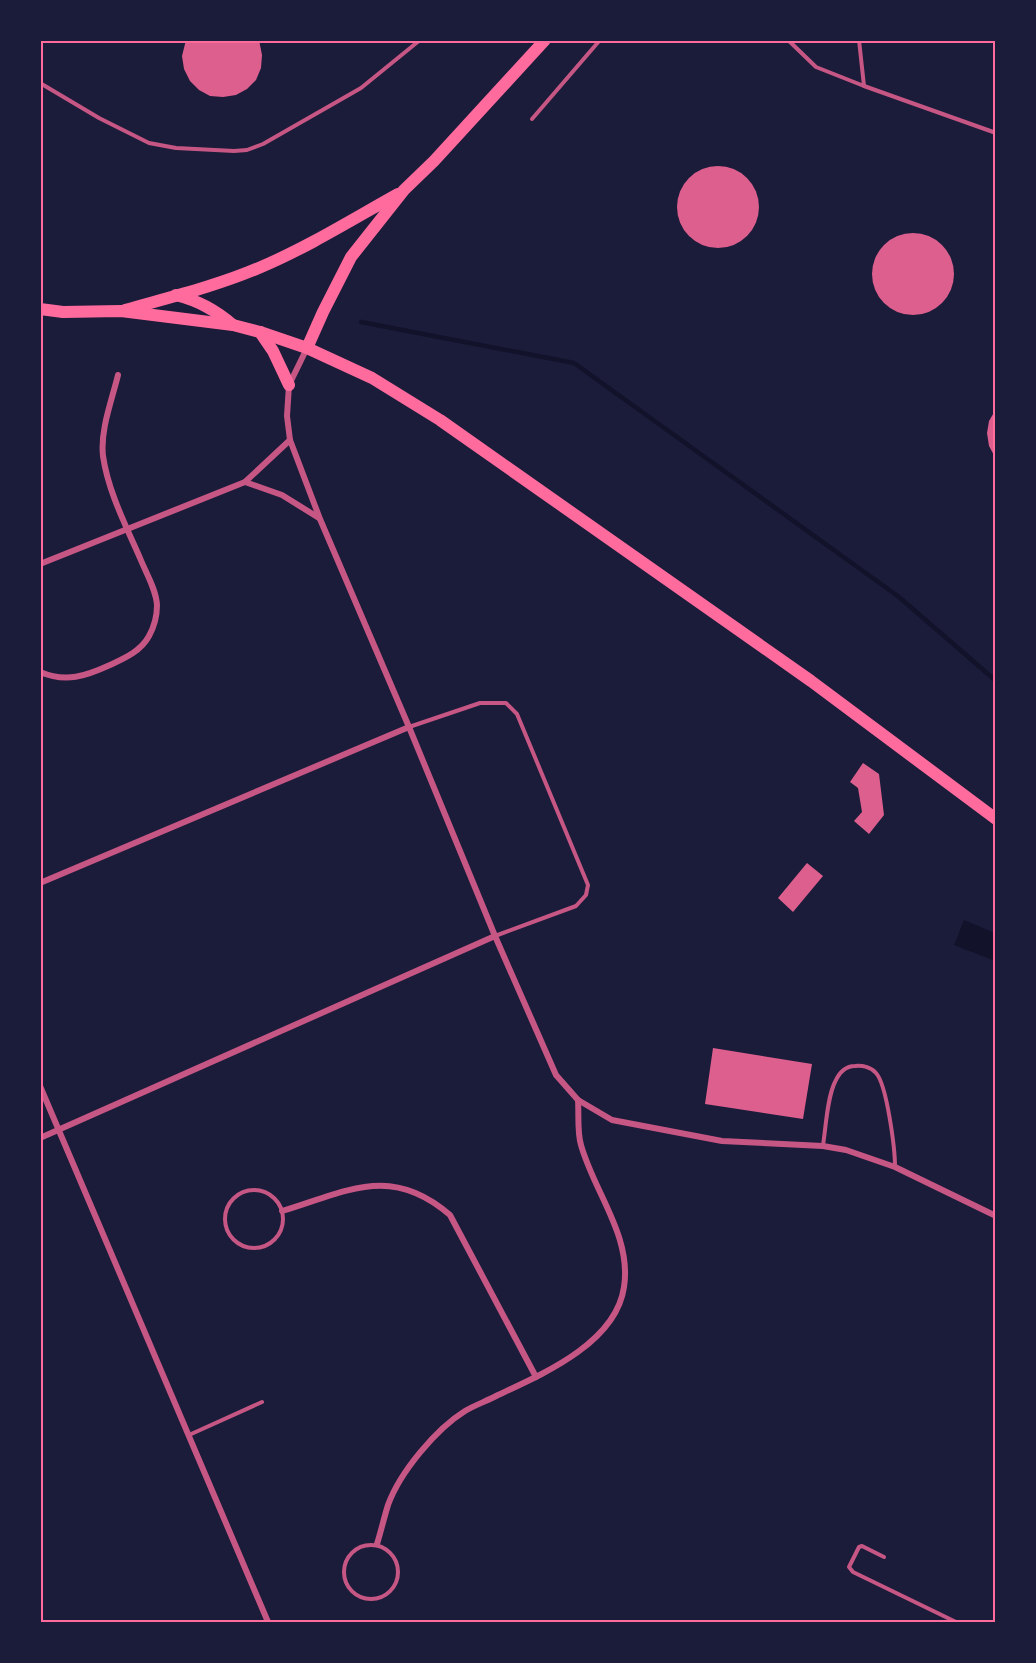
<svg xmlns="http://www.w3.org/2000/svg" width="1036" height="1663" font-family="'Titillium Web',sans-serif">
<rect width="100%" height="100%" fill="#1b1b3a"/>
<path fill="#12122b" d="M964,920L995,933V961L954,945Z"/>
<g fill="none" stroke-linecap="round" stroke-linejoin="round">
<path stroke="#12122b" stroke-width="4.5" d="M361,322L574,363L899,597L996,681"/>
</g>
<g fill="#dd5f8e">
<path d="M186,40H259L262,55L261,68L256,80L247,89L236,95L223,97L210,96L199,90L190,81L184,69L182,56Z"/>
<circle cx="718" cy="207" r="41"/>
<circle cx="913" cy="274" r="41"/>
<path d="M996,409V459L989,446L987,433L989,421Z"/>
<path d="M863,763L879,774L884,815L869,834L854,821L862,812L858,788L850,782Z"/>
<path d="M807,863L823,876L793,912L778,898Z"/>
<path d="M713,1048L812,1064L803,1119L705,1104Z"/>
</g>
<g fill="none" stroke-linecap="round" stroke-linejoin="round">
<g stroke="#c65784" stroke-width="4">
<path d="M788,40L816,67L864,86L996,133"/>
<path d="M859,40L864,86"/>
<path d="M40,83L99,118L149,143L176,148L234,151L247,150L263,144L361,88L420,40"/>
<path d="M532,119L600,40"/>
<path d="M409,727L480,703H506L517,714L588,885L586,895L576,906L495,936"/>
<path d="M823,1145C826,1127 827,1098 835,1082C839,1073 845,1066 855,1066C862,1065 871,1067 876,1073C887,1085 895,1149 895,1167"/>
<circle cx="254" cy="1219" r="29"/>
<path d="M189,1435L262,1402"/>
<circle cx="371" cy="1572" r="27"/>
<path d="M884,1557L862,1546L859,1547L849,1567L853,1572L956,1622"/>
</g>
<g stroke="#c65784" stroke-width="6">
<path d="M307,348L289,385L287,416L290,440L320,519L409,727L495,936L556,1075L578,1100L612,1120L722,1141L823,1146L846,1150L895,1167L996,1216"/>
<path d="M245,482L282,495L319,518"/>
<path d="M40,564L245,482L290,440"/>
<path d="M40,672C66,683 86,676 110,665C125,658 141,651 149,636C154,627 157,615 157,605C156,589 146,573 140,558C126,526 108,491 103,456C100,430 112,400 118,375"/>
<path d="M40,883L409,727"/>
<path d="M40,1086L268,1622"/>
<path d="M40,1138L495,936"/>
<path d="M282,1211C348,1191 391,1164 450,1215L536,1377"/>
<path d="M377,1544C381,1531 384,1518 388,1505C400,1472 436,1429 465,1411C475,1405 487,1401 498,1395C543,1374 616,1343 624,1287C632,1236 594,1192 581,1145C577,1132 579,1114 578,1100"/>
</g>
<g stroke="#ff6b9d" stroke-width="12">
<path d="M176,295C199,301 215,310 233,325"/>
<path d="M40,309L63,312L121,311L233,325L260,332L307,348L372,378L440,420L811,681L996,819"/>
<path d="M125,310C171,297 217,286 261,267C308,247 353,219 398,194"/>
<path d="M260,332L273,351L289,385"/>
<path d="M307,348L323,312L351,257L404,190L434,161L545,40"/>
</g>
</g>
<rect width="1036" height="1663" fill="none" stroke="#1b1b3a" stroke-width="84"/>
<rect x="42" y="42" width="952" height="1579" fill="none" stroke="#ff6b9d" stroke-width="2"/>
</svg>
